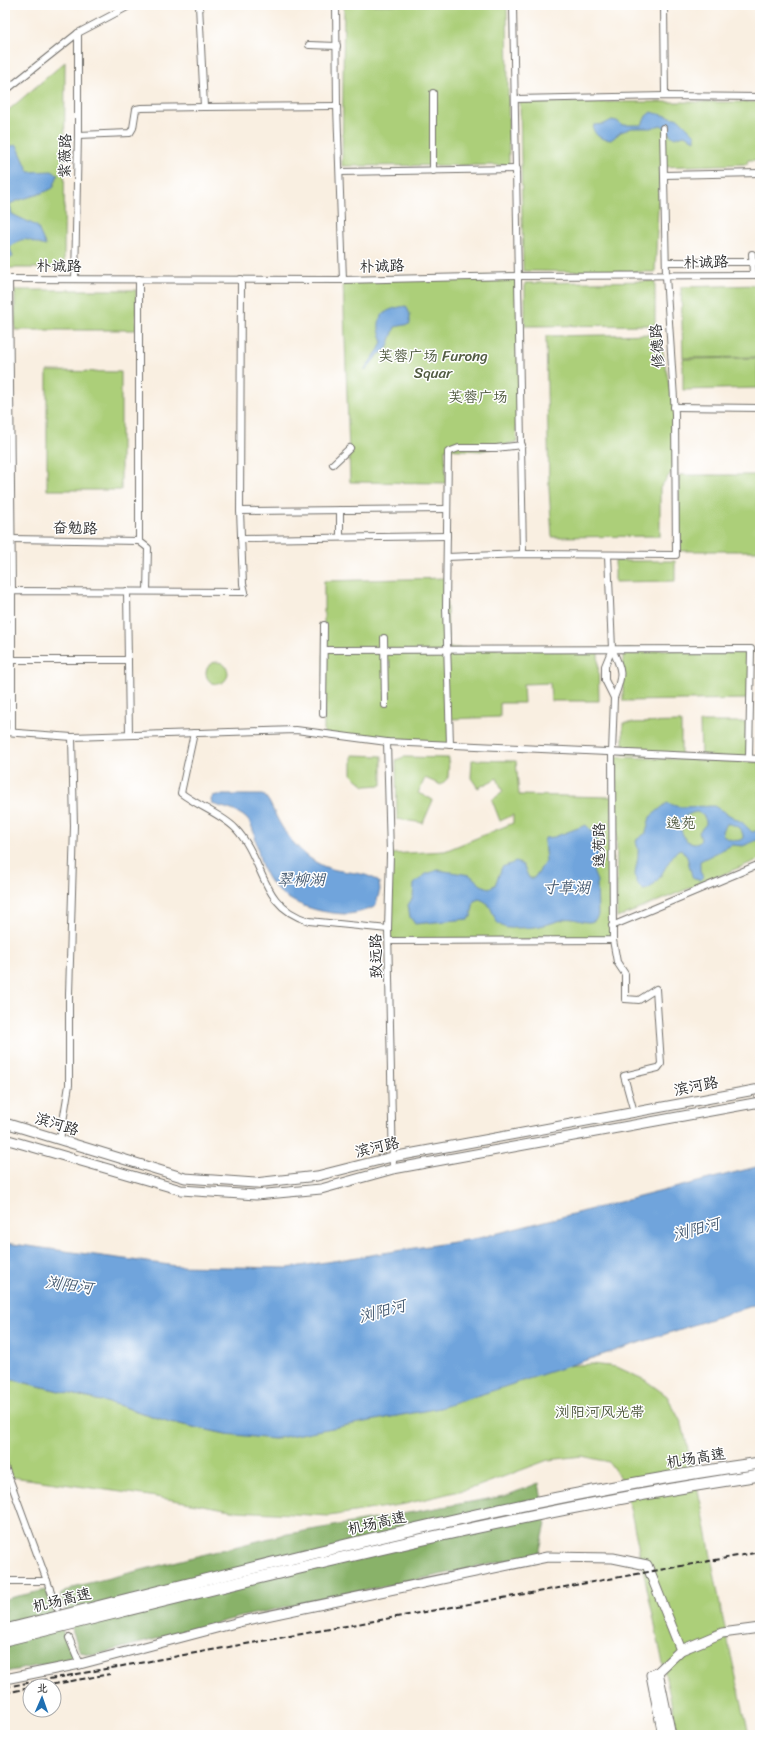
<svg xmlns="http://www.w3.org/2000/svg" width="765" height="1740" font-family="Sriracha,'LXGW WenKai TC',sans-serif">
<rect width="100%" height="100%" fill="#fff"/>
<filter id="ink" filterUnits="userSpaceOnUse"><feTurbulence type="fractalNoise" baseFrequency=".025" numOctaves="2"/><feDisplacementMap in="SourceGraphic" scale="8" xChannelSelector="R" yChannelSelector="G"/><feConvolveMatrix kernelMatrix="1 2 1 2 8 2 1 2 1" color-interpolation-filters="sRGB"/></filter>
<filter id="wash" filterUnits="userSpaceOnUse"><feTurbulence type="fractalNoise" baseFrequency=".012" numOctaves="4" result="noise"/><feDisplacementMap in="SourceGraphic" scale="16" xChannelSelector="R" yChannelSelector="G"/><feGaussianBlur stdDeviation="0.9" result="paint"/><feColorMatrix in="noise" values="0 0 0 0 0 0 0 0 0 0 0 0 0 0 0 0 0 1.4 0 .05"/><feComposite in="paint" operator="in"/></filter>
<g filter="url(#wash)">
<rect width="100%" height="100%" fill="#f9efe1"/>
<g fill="#accf79" stroke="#6c7d52">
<path d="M344,5H507L509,165L342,166Z"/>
<path d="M65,62L64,268H5V113Z"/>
<path d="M520,102H760V160H748L747,164L660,167L655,272L523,271Z"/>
<path d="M519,276L520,380L516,424L517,442L481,451L445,449L446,483L350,482L343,280Z"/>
<path d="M655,281V325L525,326V283Z"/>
<path d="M760,285V388L758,357L683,358L681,287Z"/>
<rect x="15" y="290" width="121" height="40"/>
<path d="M659,334L675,414V467L660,488V536L552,537L549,488L546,336Z"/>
<path d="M757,358L758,388L683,390V359Z"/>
<path d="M47,371L121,372V490H47Z"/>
<path d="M679,475H757L758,551H679Z"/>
<path d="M615,561H675V581L615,582Z"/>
<path d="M446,578L448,648L598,650L599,701H551L550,683L523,684L524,703H500V717L450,719V745L324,734V581Z"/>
<path d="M751,649L750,699L623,701V650Z"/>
<circle cx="217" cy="673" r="11"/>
<path d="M681,722V756L623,754V723Z"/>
<path d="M700,722H750L749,758L701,757Z"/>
<path d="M352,755L382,756V785L365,786L352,775Z"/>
<path d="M404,757L449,758L448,778L441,785L425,778L418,793L433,800L423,823L397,819L396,760Z"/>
<path d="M616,757L760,762V859L617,918Z"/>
<path d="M472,760L516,761L519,795L612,797L613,940L389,941L390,854L445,851L513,823V815L500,821L492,800L503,792L497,778L478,788L471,778Z"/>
<path d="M592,1364L617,1367L645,1380L667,1396L682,1424L702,1508L721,1610L749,1735H678L631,1512L622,1481L609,1462L582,1456L548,1460L476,1487L405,1504L329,1516L237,1511L150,1496L5,1476V1378L118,1405L170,1422L226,1434L541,1374L564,1366Z"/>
</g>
<g fill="#89b269" stroke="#5a6e4a">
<path d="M539,1483L546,1524L539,1554L240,1617L95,1655L80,1652L60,1595L73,1587L282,1535L505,1496Z"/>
<path d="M46,1590L74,1659L5,1672V1599Z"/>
</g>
<g fill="#6fa4dc" stroke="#4d6884" fill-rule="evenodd">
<path d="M651,112L679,119L695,135V140L684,135L675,138C668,135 667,128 661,125L651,128H632L621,132L611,140C602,139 597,138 593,129L594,125L604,124L612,120L617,121L622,125H642L646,116Z"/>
<path d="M17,145L29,172L52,171L58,175L53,188C39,196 24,197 10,204L12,214L37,226L46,246C29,243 25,232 10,248L13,257L8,259L5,250V147Z"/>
<path d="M406,306L410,314V324L395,327L387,349L377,356L366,370H364L379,349L382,341C382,336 379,333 379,329C377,311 393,308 406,306Z"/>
<path d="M217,795H262L265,796C271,803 274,813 278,820C288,839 304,857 323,866C340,874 366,870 379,882L380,890L375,907C366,910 356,914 346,914C315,913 279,902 265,873C257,858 258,838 250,823C243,811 224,808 212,804L211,800L213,796Z"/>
<path d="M667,803L679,807L714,806L743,823L752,832L760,830V839L743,846L732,845L700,861V871L703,877L700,880L694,879L692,876L687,857L681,849L678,850C667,859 658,890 643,890C629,877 638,868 638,853C639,848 636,845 636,840L646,833L650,817ZM696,812C702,813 706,817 706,824L699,832L701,840L697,844L687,841C677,828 678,816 696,812ZM726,824C734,823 744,829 743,838C738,843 728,840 723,835L722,831Z"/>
<path d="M586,825L596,836L599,861L593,871L597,881L598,915C592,930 577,916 565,919C545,925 538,928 517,928C512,928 506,929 502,926C490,920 496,904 479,899L474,901L471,917L468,919L415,924L410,917L408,905L413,897L414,884L426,874L438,870L470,875L481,885L489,888L495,885L502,867L516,862L523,865L529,878H534L546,861L544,842L545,838L554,837Z"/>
<path d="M760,1166V1303L440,1408L273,1439L226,1434L170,1422L118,1405L5,1378V1243L177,1266L288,1268L479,1238Z"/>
</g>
</g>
<g filter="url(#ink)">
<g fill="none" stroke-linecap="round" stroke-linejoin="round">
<defs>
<g id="street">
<path d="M199,5L204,107L337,106"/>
<path d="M336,5L337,106L343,280"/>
<path d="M513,5L523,554"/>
<path d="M664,5L665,96"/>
<path d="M309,45L337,46"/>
<path d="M5,91L78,33L131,5"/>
<path d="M515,99L665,96L760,97"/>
<path d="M78,135L130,133L133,128L136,109L141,108L204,107"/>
<path d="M433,171V93"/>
<path d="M340,172L517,169"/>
<path d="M664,175L760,173"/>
<path d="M752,254L753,275"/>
<path d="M666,262H760"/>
<path d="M5,279L343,280L519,276L760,275"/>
<path d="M75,279L78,135V33"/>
<path d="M139,279V541L148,548L147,591"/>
<path d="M674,407L760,408"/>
<path d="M333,464L350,448"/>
<path d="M340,510V537"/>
<path d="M240,511L447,509"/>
<path d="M11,539L139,541"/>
<path d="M241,539L447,536"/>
<path d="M447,557L523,554L676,555L675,414L666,276L663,128"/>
<path d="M5,591H12L9,279"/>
<path d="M127,591L129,735"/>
<path d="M384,638L385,705"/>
<path d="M612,649C623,671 623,675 614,698"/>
<path d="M324,650L751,649L749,758"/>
<path d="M12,660H128"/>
<path d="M323,714L324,625"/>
<path d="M5,732L72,737L296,730L387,742L760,759"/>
<path d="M12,732V591L245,592L243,584L240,511L241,279"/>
<path d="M194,733L181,793C198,806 221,814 235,828C265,859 259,907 309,921L388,929"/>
<path d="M387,742L390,854L388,929L393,1169"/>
<path d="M450,745L446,608L448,452L459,448H496L522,445"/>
<path d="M612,926L760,864"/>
<path d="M613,940L617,962L625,974V999L639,1000L656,989L661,1064L658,1068L624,1076L634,1112"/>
<path d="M389,941L613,940L612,753L614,698L605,680V666L612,649L608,555"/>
<path d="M60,1140L69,1085V994L74,826L72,737"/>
<path d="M5,1467L57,1608"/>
<path d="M5,1581H47"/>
<path d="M69,1638L80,1664"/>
</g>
<g id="secondary">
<path d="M5,1123L185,1178L255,1183L317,1176L392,1157L760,1089"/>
<path d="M5,1139L181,1190L256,1195L321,1189L393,1169L760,1102"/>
<path d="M658,1672L681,1650L703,1641L722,1633L760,1628"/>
<path d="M5,1679L80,1664L243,1621L547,1557L613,1558L647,1565L681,1650"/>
<path d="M663,1735L651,1675L658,1672L671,1735"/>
</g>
<g id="highway">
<path d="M5,1630C255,1568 505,1499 760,1463"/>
<path d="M5,1640C255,1579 505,1513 760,1475"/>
</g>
</defs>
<use href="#street" stroke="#73706b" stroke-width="8"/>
<use href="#secondary" stroke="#73706b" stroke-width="11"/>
<use href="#highway" stroke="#73706b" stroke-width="13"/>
<use href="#street" stroke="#fff" stroke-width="6"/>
<use href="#secondary" stroke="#fff" stroke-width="9"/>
<use href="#highway" stroke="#fff" stroke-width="11"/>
<g stroke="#2b2b2b" stroke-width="2" stroke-dasharray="6 3" stroke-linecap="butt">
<path d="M44,1686L110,1674"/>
<path d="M5,1687L760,1552"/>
<path d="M5,1693L30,1688"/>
</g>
</g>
</g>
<g text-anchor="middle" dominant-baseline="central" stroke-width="3" stroke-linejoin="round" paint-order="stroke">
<g font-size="15" fill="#2b2b2b" stroke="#fff">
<text transform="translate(65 156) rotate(-89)">紫薇路</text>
<text transform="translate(706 262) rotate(-1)">朴诚路</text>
<text x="59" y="266">朴诚路</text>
<text transform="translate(382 266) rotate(-1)">朴诚路</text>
<text transform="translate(657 346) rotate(-94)">修德路</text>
<text transform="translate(75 528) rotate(1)">奋勉路</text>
<text transform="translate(599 845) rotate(-90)">逸苑路</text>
<text transform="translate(376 956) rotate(-91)">致远路</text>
<text transform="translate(696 1086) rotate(-11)">滨河路</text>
<text transform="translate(57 1124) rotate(17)">滨河路</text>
<text transform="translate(377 1147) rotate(-13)">滨河路</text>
<text transform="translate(696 1458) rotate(-9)">机场高速</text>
<text transform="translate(377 1523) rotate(-13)">机场高速</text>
<text transform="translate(62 1600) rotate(-14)">机场高速</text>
</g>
<g font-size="15" fill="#525c42" stroke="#fff">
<text x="433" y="356">芙蓉广场 Furong<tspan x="433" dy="17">Squar</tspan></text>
<text x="478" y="397">芙蓉广场</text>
<text x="681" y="823">逸苑</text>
<text x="600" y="1412">浏阳河风光带</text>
</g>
<g font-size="16" font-style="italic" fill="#465b72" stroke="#fff">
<text x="301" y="879">翠柳湖</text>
<text x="566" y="887">寸草湖</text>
<text transform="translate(696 1229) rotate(-15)">浏阳河</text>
<text transform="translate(69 1285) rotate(8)">浏阳河</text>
<text transform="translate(382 1311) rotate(-15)">浏阳河</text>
</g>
</g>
<rect width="765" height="1740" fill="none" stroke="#fff" stroke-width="20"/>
<g transform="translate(42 1698) rotate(2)"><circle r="19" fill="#ffffff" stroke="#aaaaaa"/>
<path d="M0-3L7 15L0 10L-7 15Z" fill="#1f6fb2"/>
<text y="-6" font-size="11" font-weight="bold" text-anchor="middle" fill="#2b2b2b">北</text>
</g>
</svg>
